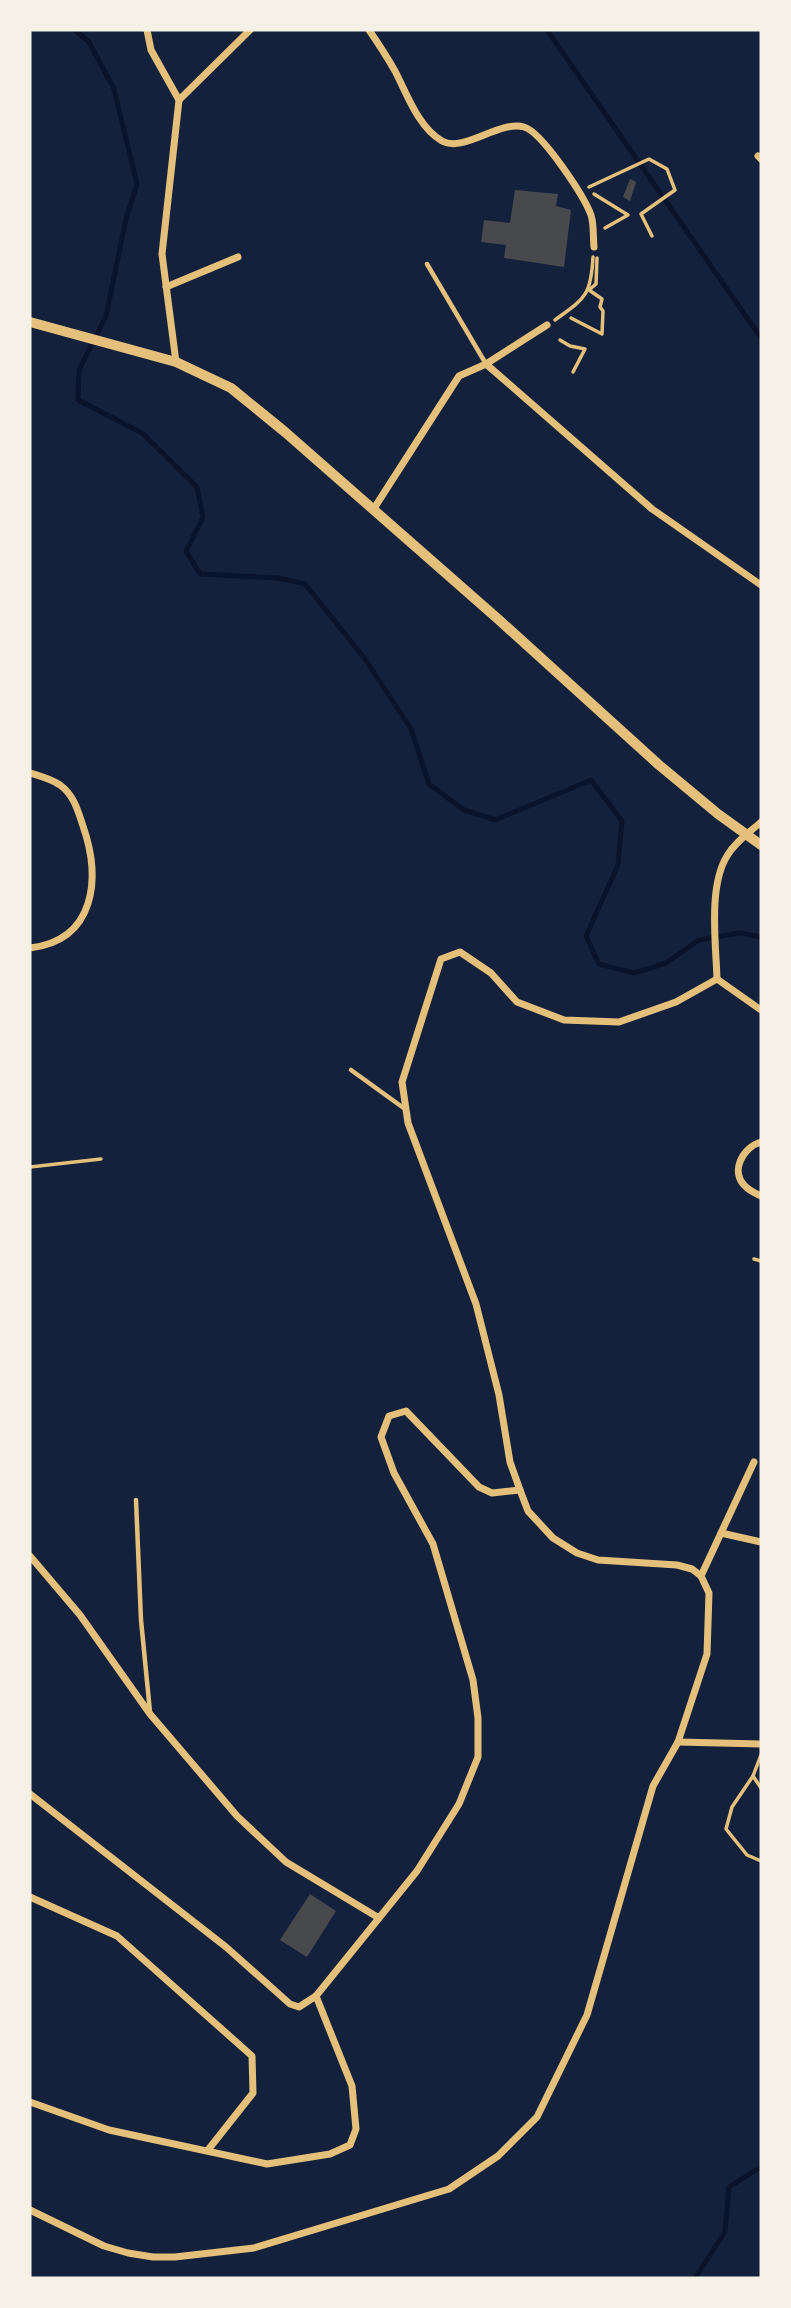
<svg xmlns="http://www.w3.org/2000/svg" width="791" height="2308" font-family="Mulish,sans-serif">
<rect width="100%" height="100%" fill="#14213d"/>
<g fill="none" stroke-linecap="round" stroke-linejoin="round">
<g stroke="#0b132b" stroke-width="5">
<path d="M75,30L89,42L114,89L137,184L126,219L106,316L79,370L78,400L142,433L197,487L203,517L186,551L200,574L278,578L305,584L365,659L411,729L429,784L464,810L495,820L591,780L622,821L618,865L586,936L599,964L634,973L666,963L699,940L739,933L761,937"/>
<path d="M547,30L761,338"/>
<path d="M695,2278L725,2232L729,2187L761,2167"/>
</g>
</g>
<g fill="#48494c">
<path d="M630,179L636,182L630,201L623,197Z"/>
<path d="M515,190L558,194L556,206L571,210L564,267L504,258L506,245L481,242L484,220L510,223Z"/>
<path d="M310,1894L336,1911L307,1957L280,1940Z"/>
</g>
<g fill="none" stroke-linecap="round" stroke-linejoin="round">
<g stroke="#e5c07b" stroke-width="3.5">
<path d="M589,187L649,159L667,169L675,190L641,214L652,236"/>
<path d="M594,194L628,215L605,228"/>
<path d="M571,318L602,334L603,311L600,307L602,299L589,290L596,284L597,258"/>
<path d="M555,320C585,298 591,296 593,257"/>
<path d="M560,340L570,346L585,349L573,372"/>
<path d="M30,1167L101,1159"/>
<path d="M754,1259L761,1261"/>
<path d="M761,1755L753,1776L761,1788"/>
<path d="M753,1776L732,1807L726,1829L747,1855L761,1861"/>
</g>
<g stroke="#e5c07b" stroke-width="4.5">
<path d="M427,264L486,364"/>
<path d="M351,1070L405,1109"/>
<path d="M136,1500L141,1620L150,1712"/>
</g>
<g stroke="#e5c07b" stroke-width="7">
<path d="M147,30L151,50L179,100L162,254L176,362"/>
<path d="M369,30C378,43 387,57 395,71C407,94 418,127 442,141C464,153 499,120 524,127C542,132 584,196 591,215C594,224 593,237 594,247"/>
<path d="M179,100L250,30"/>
<path d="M758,156L761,159"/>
<path d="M166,287L238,257"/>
<path d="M486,364L547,325"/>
<path d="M373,510L459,376L486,364L652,509L761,585"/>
<path d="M30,773C40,776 51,779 60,785C74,795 78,811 83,826C101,878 96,940 30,948"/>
<path d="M717,979C716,944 708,887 727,856C735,842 750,832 761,822"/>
<path d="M717,979L761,1010"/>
<path d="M761,1142C743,1147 729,1172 746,1187C750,1191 757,1194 761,1196"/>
<path d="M721,1533L761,1542"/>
<path d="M30,1556L80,1615L150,1714L237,1816L286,1862L379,1918"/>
<path d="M701,1576L754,1462"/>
<path d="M678,1742L761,1744"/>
<path d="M30,1794L226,1947L290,2004L299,2007L316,1996L417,1871L459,1804L478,1757V1718L473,1680L433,1544L394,1473L381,1437L389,1416L406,1411L479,1487L492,1493L520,1490L510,1462L499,1395L476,1304L408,1123L402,1082L441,959L460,952L491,973L517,1002L564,1020L619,1022L676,1002L717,979"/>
<path d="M30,1897L117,1936L252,2056L253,2093L208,2150"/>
<path d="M30,2102L109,2130L267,2164L330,2154L350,2145L356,2129L352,2086L316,1996"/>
<path d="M30,2210L104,2246L128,2253L153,2257H175L254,2248L449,2189L498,2156L537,2117L587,2015L653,1786L678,1742L707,1654L709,1593L701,1576L692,1569L677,1565L598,1560L577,1553L553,1538L528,1511L520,1490"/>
</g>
<path stroke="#e5c07b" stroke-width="10" d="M30,322L176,362L231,388L285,432L498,619L659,765L718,814L761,845"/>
</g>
<rect width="791" height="2308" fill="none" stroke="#f6f1e7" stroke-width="63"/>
</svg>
